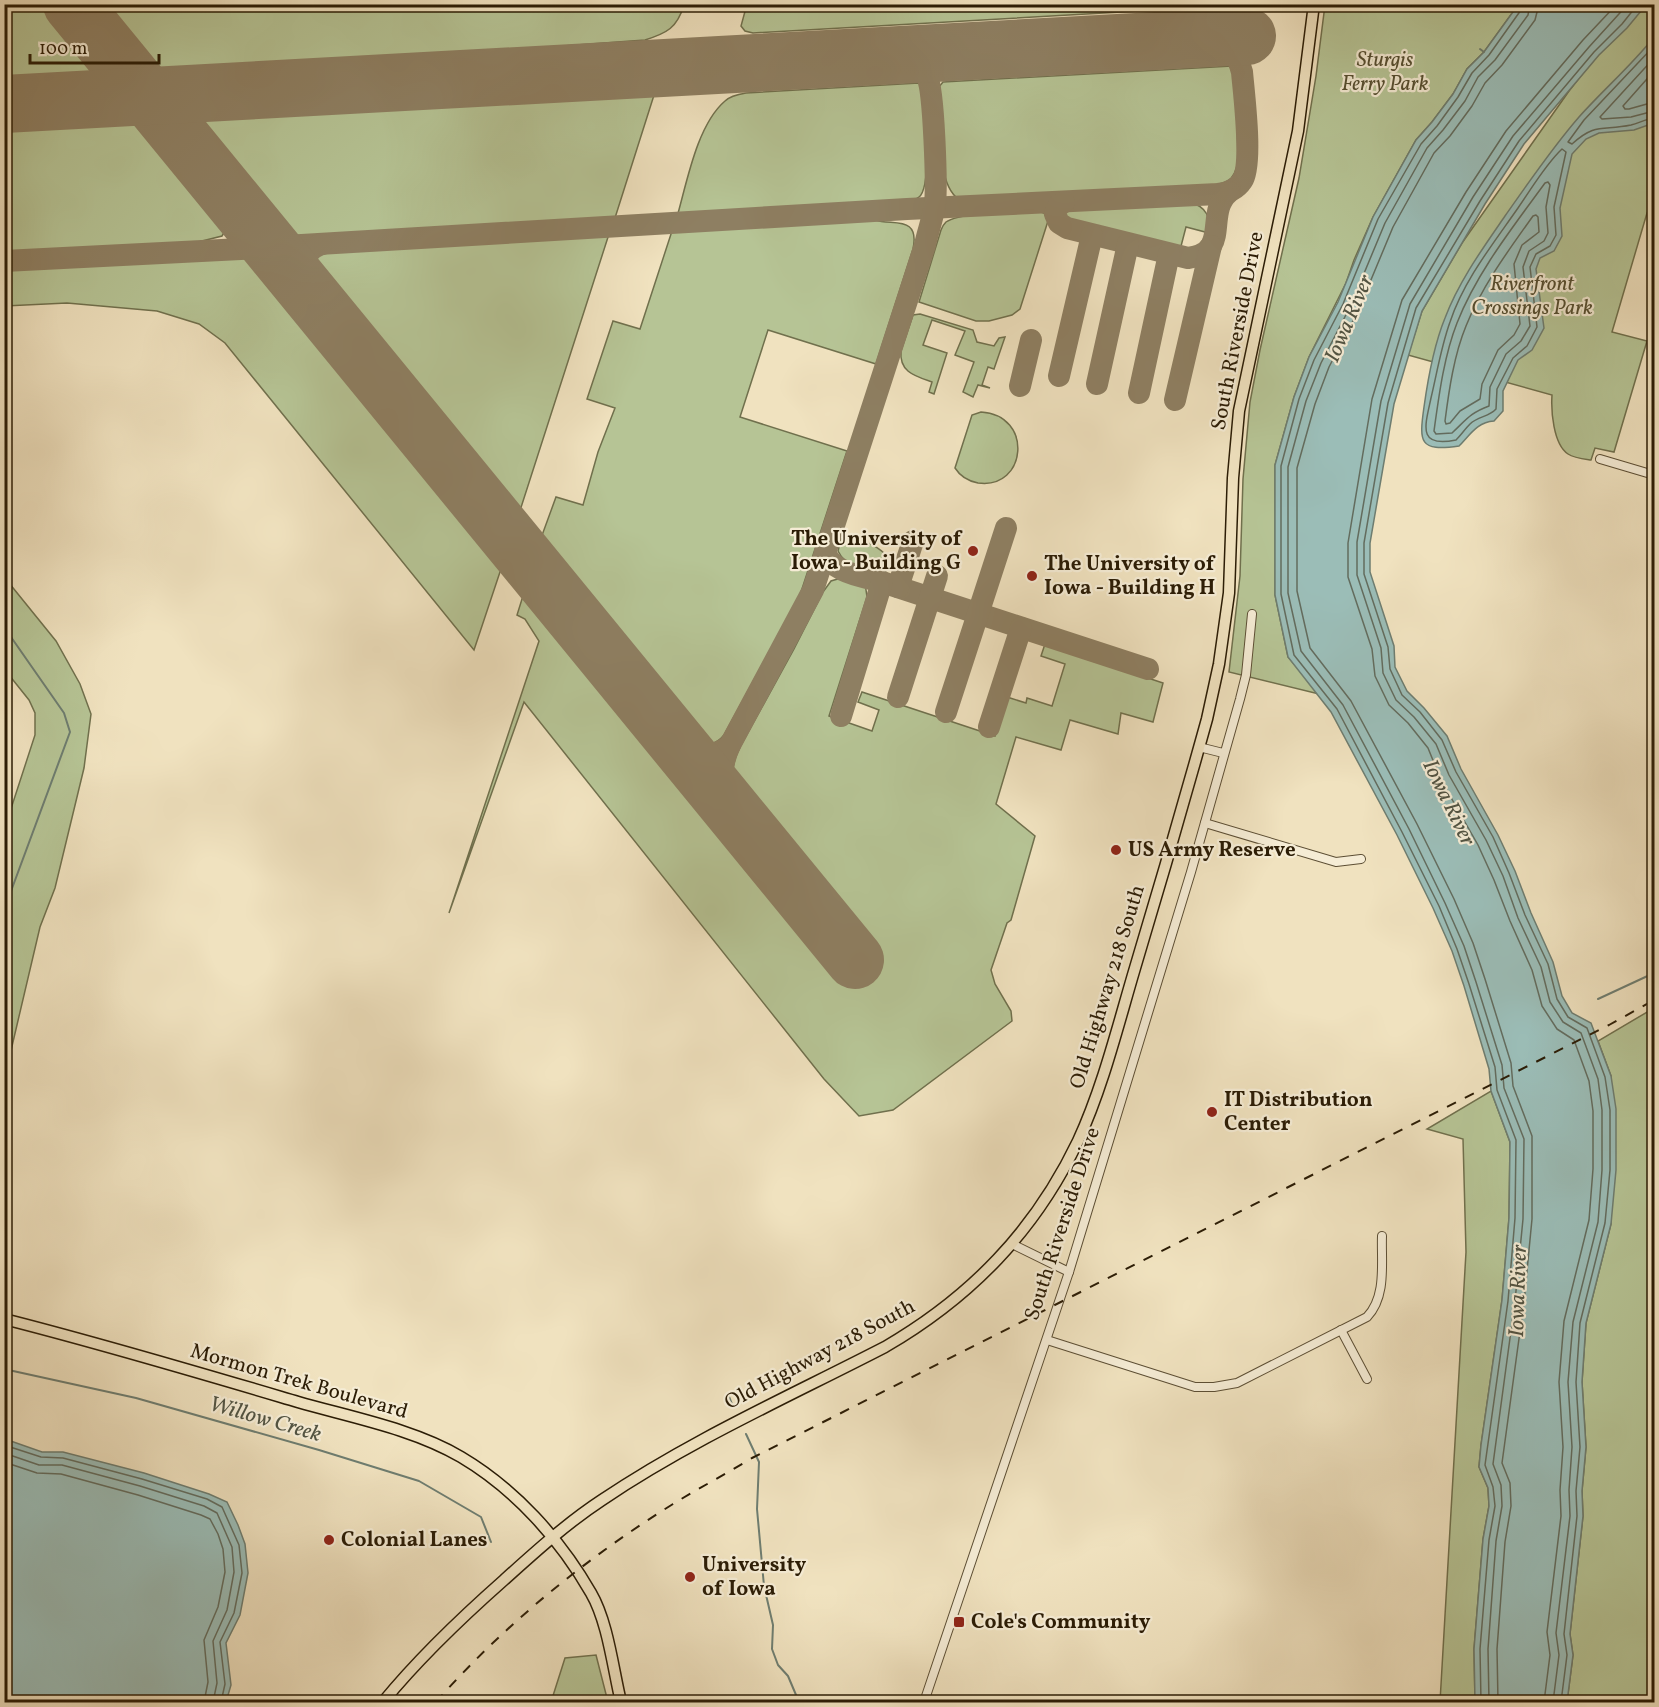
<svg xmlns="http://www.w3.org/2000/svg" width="1659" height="1707" font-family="Vollkorn,serif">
<rect width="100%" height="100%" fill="#f0e2bf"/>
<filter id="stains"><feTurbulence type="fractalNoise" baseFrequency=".00333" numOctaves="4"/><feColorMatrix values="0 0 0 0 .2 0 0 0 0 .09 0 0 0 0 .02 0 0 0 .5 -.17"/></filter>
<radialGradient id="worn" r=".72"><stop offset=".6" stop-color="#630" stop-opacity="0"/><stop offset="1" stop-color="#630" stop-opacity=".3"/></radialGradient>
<g fill="#b6c495" stroke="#70704d" stroke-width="1.5">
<path d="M5,4L53,5L113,79L5,84Z"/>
<path d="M747,4H1244V5L753,33L745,31L741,26Z"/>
<path d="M90,5H684C677,28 667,33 645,40L149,76Z"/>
<path d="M1325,5H1518L1484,52L1467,69L1453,94L1432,122L1416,140L1373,217L1354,260L1346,283L1309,357L1294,397L1275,465V595L1288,657L1319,694L1229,672L1240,576L1243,479L1250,402L1260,350L1299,178L1316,76Z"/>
<path d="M1636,5H1654V200L1647,213L1612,332L1647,341L1614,452L1595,448L1591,460C1584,459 1574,458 1568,454C1553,444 1551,410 1552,395L1408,355L1422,311L1462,243L1569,91Z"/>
<path d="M1232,66L1236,77L1238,161C1234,185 1223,184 1202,186L1200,188L990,200L956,197C936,180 939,115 938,88L943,82Z"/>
<path d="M919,83L923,87C924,107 933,186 919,197C911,204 897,203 887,205L677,217C687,182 697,125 725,101C730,96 740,94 746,93Z"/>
<path d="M655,92L614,221L299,238L287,237L282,230L278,233L180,114L473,103Z"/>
<path d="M144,116L224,214L226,219L224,221L228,226L222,236L194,243L5,254V124Z"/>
<path d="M1191,203C1206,206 1211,218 1209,233L1186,227L1180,250L1072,223C1067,220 1062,217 1065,211L1070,209Z"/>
<path d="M1037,211L1044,213L1048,221L1020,309L1012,315L989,321H976L919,302L941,230C942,227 943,225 946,222C959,212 1018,212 1037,211Z"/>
<path d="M875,220C893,226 920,215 913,249L876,364L768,330L740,417L847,451L800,595L724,735C716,745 707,746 695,743L537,549L556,497L583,505L598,452L615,408L587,399L613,321L640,329L672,231Z"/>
<path d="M609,234L516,523L315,278L313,274L315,271L312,267L319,255L346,249Z"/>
<path d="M240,255H252L257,262L260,260L264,263L505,557L474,650L225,343L199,324L157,311L67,303L5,306V268Z"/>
<path d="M920,314L973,330L977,342L994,346L999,338L1005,337L994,369L988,367L982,385L990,388L978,385L973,397L963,392L974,362L955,355L965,331L932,320L923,345L947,353L934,394L929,392L932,382C915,376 899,372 901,351L913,315Z"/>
<path d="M981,412C1034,415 1027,490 978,483C968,481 960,476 955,468L972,415Z"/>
<path d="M841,539C857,538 873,543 885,554L884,557L888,566L885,573C869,576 845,566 838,551Z"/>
<path d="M5,578L56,641L80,684L91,714L84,768L55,888L40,927L5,1076V827L35,735V713L29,700L5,670Z"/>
<path d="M841,578L865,583L867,597L829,716L872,731L879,710L858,702L862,692L995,736L1007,697L1026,703L1027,698L1052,706L1065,664L1041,656L1045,644L1163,683L1153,722L1121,713L1118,734L1070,720L1061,750L1016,737L996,804L1035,836L1011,920L1007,923L991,970L995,984L1011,1011L1012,1021L893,1110L859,1116L824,1079L524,702L449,913L539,641L525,619L517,615L527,583L853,980L877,962L734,788C731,771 733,762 740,747L794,649L823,592L831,581Z"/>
<path d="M1654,1008V1702H1567L1573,1655L1570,1634L1583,1516L1582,1491L1586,1447L1582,1382L1586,1323L1611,1224V1076L1598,1041Z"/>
<path d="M1491,1091L1510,1142L1509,1218L1502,1300L1481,1445L1479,1467L1488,1488L1489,1506L1483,1539L1474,1649L1475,1702H1440L1466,1252L1463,1139L1427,1129Z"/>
<path d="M596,1655L608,1702H551L565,1658Z"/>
</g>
<g fill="#9bbdb7" stroke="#6e7d70" stroke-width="1.5">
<path d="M1518,5H1646L1627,28L1599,55L1524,144L1485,204L1422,311L1394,404L1370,543V572L1394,646L1395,667L1407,691L1424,708L1447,736L1461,769L1498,835L1515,871L1531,913L1553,962L1562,996L1572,1013L1591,1023L1611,1076L1616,1109V1170L1611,1224L1586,1323L1582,1382L1586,1447L1582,1491L1583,1516L1570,1634L1573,1655L1567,1702H1475L1474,1649L1483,1539L1489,1506L1488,1488L1479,1467L1481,1445L1502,1300L1509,1218L1510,1142L1491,1091L1489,1069L1464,986L1452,951L1433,908L1397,835L1331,712L1288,657L1275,595V465L1294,397L1309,357L1338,302L1373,217L1416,140L1432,122L1453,94L1467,69L1484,52Z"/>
<path d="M1654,37V123L1634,130L1599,133L1586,139L1572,154L1560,208L1562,236L1554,251L1540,258L1536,269L1544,328L1532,350L1518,360L1503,391V411L1494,421C1477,422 1470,435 1459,446C1419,452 1419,442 1424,407C1428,378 1434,345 1445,318C1459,281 1483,248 1505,216C1529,182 1552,148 1579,117C1604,89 1632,65 1654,37Z"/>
<path d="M5,1439L42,1452H63L144,1473L209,1494L227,1502L238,1525L245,1544L248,1573L240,1615L226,1643L231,1685L226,1702H5Z"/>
</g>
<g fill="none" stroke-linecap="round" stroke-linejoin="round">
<g stroke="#636c5e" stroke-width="1.5">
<path d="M1654,46L1584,120L1568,142L1572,144C1596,122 1603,131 1631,125C1639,123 1646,119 1654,118"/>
<path d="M1654,58L1600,117L1602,119L1631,117L1654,111"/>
<path d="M1654,71L1623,106L1625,109H1629L1654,102"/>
<path d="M1562,149L1566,152L1554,207L1556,235L1550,246L1536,254L1530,267L1537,327L1527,346L1513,358L1497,389L1496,409C1489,417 1478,416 1470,424C1465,429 1461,435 1456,440C1417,448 1425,426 1431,398C1437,373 1441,347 1450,322C1464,280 1493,244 1518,208C1532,188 1545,165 1562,149Z"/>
<path d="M1548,182L1550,185L1546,207L1548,233L1544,241L1529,251L1523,267L1530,326L1521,341L1506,354L1490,387L1489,406C1470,413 1466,420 1452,433L1436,434L1434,431C1439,395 1444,356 1457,323C1477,272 1513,227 1545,183Z"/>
<path d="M1536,215L1538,217L1539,232L1522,245L1514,264L1520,324L1514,335L1498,350L1482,384L1480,399L1460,411L1450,423L1446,424L1445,421C1449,390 1454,355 1466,326C1482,286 1508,251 1533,216Z"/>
<path d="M4,1445L41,1457L63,1458L142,1479L207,1499L222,1507L239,1545L242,1573L234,1613L220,1642L225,1684L221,1702"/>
<path d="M4,1453L39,1465H62L140,1486L204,1506L217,1513L232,1547L234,1572L227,1610L213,1641L217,1683L213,1702"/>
<path d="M4,1462L37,1473L61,1474L138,1495L201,1515L210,1519L218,1534L223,1549L225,1572L218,1607L204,1640L208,1682L204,1702"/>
<path d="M1481,1702L1480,1649L1489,1540L1495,1506L1493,1487L1485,1465L1508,1301L1515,1218L1516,1140L1497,1090L1495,1067L1469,984L1457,949L1439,906L1402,832L1337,709L1294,655L1281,594V466L1299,399L1314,360L1343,304L1378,219L1421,144L1437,126L1458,97L1472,73L1489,55L1521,10L1523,4"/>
<path d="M1489,1702L1488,1649L1496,1541L1502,1506L1501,1485L1493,1464L1515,1301L1523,1219L1524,1139L1504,1088L1502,1065L1476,982L1464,946L1445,903L1409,829L1343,705L1301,651L1288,593V467L1306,401L1321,363L1350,307L1385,223L1427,148L1443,130L1465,101L1478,77L1495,60L1528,15L1530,4"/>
<path d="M1498,1702L1497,1649L1505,1542L1511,1506L1510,1483L1502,1463L1524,1302L1532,1219V1136L1513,1086L1511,1063L1485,979L1473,943L1454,899L1417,824L1351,701L1310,648L1297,591V468L1315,404L1329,367L1358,311L1393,227L1434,153L1450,136L1472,106L1485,83L1502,65L1535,20L1539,4"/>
<path d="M1544,1702L1550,1655L1547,1632L1561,1516L1560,1490L1563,1447L1559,1382L1564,1321L1589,1220L1593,1169V1111L1589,1081L1574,1040L1557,1029L1542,1006L1532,970L1510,921L1494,880L1478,845L1441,780L1428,748L1408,723L1389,705L1375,676L1372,649L1348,577V543L1372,399L1402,300L1466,192L1506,131L1583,40L1617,4"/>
<path d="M1553,1702L1559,1655L1556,1633L1570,1516L1569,1490L1572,1447L1568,1382L1573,1322L1598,1222L1602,1170V1110L1598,1079L1581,1033L1563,1022L1550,1002L1541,967L1518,918L1503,876L1486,840L1449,775L1436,744L1414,717L1396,700L1383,673L1381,648L1357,575V542L1381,401L1410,304L1473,197L1513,136L1589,47L1628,4"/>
<path d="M1561,1702L1567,1655L1564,1634L1577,1516L1576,1491L1580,1447L1576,1382L1580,1323L1605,1223L1610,1170V1110L1605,1077L1587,1028L1568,1017L1557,999L1548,964L1525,915L1509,873L1493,837L1456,772L1442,740L1420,712L1402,695L1390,669L1388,647L1364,574V543L1388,403L1416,308L1480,201L1519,141L1594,52L1622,24L1638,4"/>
</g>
<g stroke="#6e7d70" stroke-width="2">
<path d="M1480,49L1484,52"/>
<path d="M4,627L64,713L70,732L4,910"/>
<path d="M1598,999L1654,973"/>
<path d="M4,1369L136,1398L319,1450L419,1481L481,1517L491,1542"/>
<path d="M728,1394L732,1404"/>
<path d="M746,1434L759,1462L757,1509L764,1586L773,1625L772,1649L778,1665L788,1676L799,1702"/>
</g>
<g stroke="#8e7f62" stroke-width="22">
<path d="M213,175L263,236L273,243L285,246L907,209L1218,194C1227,193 1236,190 1242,181C1253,165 1244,95 1242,72C1237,52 1226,41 1206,37"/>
<path d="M1064,202L1058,206L1055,214L1059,223L1067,228L1188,258C1232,252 1204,213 1229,192"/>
<path d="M321,244C302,252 296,271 307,289L358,351"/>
<path d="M4,261L259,248L273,254L327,318"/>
<path d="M1059,376L1092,235"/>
<path d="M1097,384L1128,244"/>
<path d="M1020,386L1031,340"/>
<path d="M1139,393L1169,254"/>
<path d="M1175,400L1211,246"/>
<path d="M825,552C833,574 863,576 882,582L1148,669"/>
<path d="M898,587L913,541"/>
<path d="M628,681L679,743C694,758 714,758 730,745"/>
<path d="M898,697L937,576"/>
<path d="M946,712L1006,528"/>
<path d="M841,716L882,582"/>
<path d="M989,727L1021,628"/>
<path d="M785,872C774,859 763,846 752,832C729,803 712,783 730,745L813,590L925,245C928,231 933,218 935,204C937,185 934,91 927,76C918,61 905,57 889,55"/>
</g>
<g stroke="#8e7f62" stroke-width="58">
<path d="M72,4L855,960"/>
<path d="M4,104L1247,36"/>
</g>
<defs>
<g id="minor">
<path d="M1600,459L1654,475"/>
<path d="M1199,747L1223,753"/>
<path d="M1205,823L1336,862L1361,859"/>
<path d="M1012,1244L1069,1272"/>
<path d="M1341,1330L1367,1379"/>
<path d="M1047,1340L1195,1387H1214L1237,1383L1367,1317C1387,1296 1381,1262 1382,1236"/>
<path d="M924,1702L1069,1272L1191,872L1240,699L1246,675L1252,614"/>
</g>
<g id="major">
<path d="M4,1319C103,1344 200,1373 298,1402C350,1417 414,1429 461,1457C515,1489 560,1539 591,1593C608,1622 613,1669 621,1702"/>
<path d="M383,1702C419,1658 461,1618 504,1580C535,1552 567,1523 602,1500C691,1440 790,1396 885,1347C971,1297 1035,1231 1078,1141C1103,1087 1118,1025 1135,968C1160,885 1184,802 1207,719L1219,664L1229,593L1233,478L1239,411L1298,131L1314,4"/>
</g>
</defs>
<use href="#minor" stroke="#5c4e34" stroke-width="10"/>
<use href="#major" stroke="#2b1c05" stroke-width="13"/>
<use href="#minor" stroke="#f5ecd5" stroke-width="8"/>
<use href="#major" stroke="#f0e2bf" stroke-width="10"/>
<path stroke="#2b1c05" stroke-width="2" stroke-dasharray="10 10" stroke-linecap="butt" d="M436,1702C503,1626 586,1558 673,1504C699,1488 726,1474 752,1458L1609,1025L1654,1000"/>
</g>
<g fill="#8f2418" stroke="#f5ecd5" stroke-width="2">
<circle cx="973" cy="551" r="6"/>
<circle cx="1032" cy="576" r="6"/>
<circle cx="1116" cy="850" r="6"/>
<circle cx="1212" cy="1112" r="6"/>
<circle cx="329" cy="1540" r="6"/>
<circle cx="690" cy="1577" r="6"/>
<rect x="953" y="1616" width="12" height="12" rx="3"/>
</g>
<g text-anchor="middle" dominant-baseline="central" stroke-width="4.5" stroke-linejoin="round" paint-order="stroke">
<g font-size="21" font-style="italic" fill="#554e30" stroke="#f5ecd5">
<text x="1385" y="60">Sturgis<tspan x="1385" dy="24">Ferry Park</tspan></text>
<text x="1532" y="284">Riverfront<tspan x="1532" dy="24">Crossings Park</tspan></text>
</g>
<g font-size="21" fill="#2b1c05" stroke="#f5ecd5">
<text transform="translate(1238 331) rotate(-79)">South Riverside Drive</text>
<text transform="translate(1108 987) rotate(-73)">Old Highway 218 South</text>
<text transform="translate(1063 1224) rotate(-72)">South Riverside Drive</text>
<text transform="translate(820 1355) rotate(-28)">Old Highway 218 South</text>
<text transform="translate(299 1382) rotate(16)">Mormon Trek Boulevard</text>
</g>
<g font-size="21" font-weight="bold" fill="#2b1c05" stroke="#f5ecd5" text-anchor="start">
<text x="961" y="539" text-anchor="end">The University of<tspan x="961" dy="24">Iowa - Building G</tspan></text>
<text x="1044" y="564">The University of<tspan x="1044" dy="24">Iowa - Building H</tspan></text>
<text x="1128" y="850">US Army Reserve</text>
<text x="1224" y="1100">IT Distribution<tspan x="1224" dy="24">Center</tspan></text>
<text x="341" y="1540">Colonial Lanes</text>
<text x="702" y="1565">University<tspan x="702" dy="24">of Iowa</tspan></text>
<text x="971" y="1622">Cole's Community</text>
</g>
<g font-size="22" font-style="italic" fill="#525443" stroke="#f5ecd5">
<text transform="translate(1350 319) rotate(-67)">Iowa River</text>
<text transform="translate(1448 803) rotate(64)">Iowa River</text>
<text transform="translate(1519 1291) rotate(-88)">Iowa River</text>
<text transform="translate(265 1420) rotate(16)">Willow Creek</text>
</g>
</g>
<rect width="1659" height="1707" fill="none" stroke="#f0e2bf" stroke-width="24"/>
<rect x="6" y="6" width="1647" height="1695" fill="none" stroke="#2b1c05" stroke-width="3"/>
<rect x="12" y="12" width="1635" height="1683" fill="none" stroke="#2b1c05" stroke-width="1.5"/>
<path d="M30 54v9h129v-9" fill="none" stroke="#2b1c05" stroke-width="3"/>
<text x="39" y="54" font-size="18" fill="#2b1c05" stroke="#f5ecd5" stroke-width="4.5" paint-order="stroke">100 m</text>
<rect width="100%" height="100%" filter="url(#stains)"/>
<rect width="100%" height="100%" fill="url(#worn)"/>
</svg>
